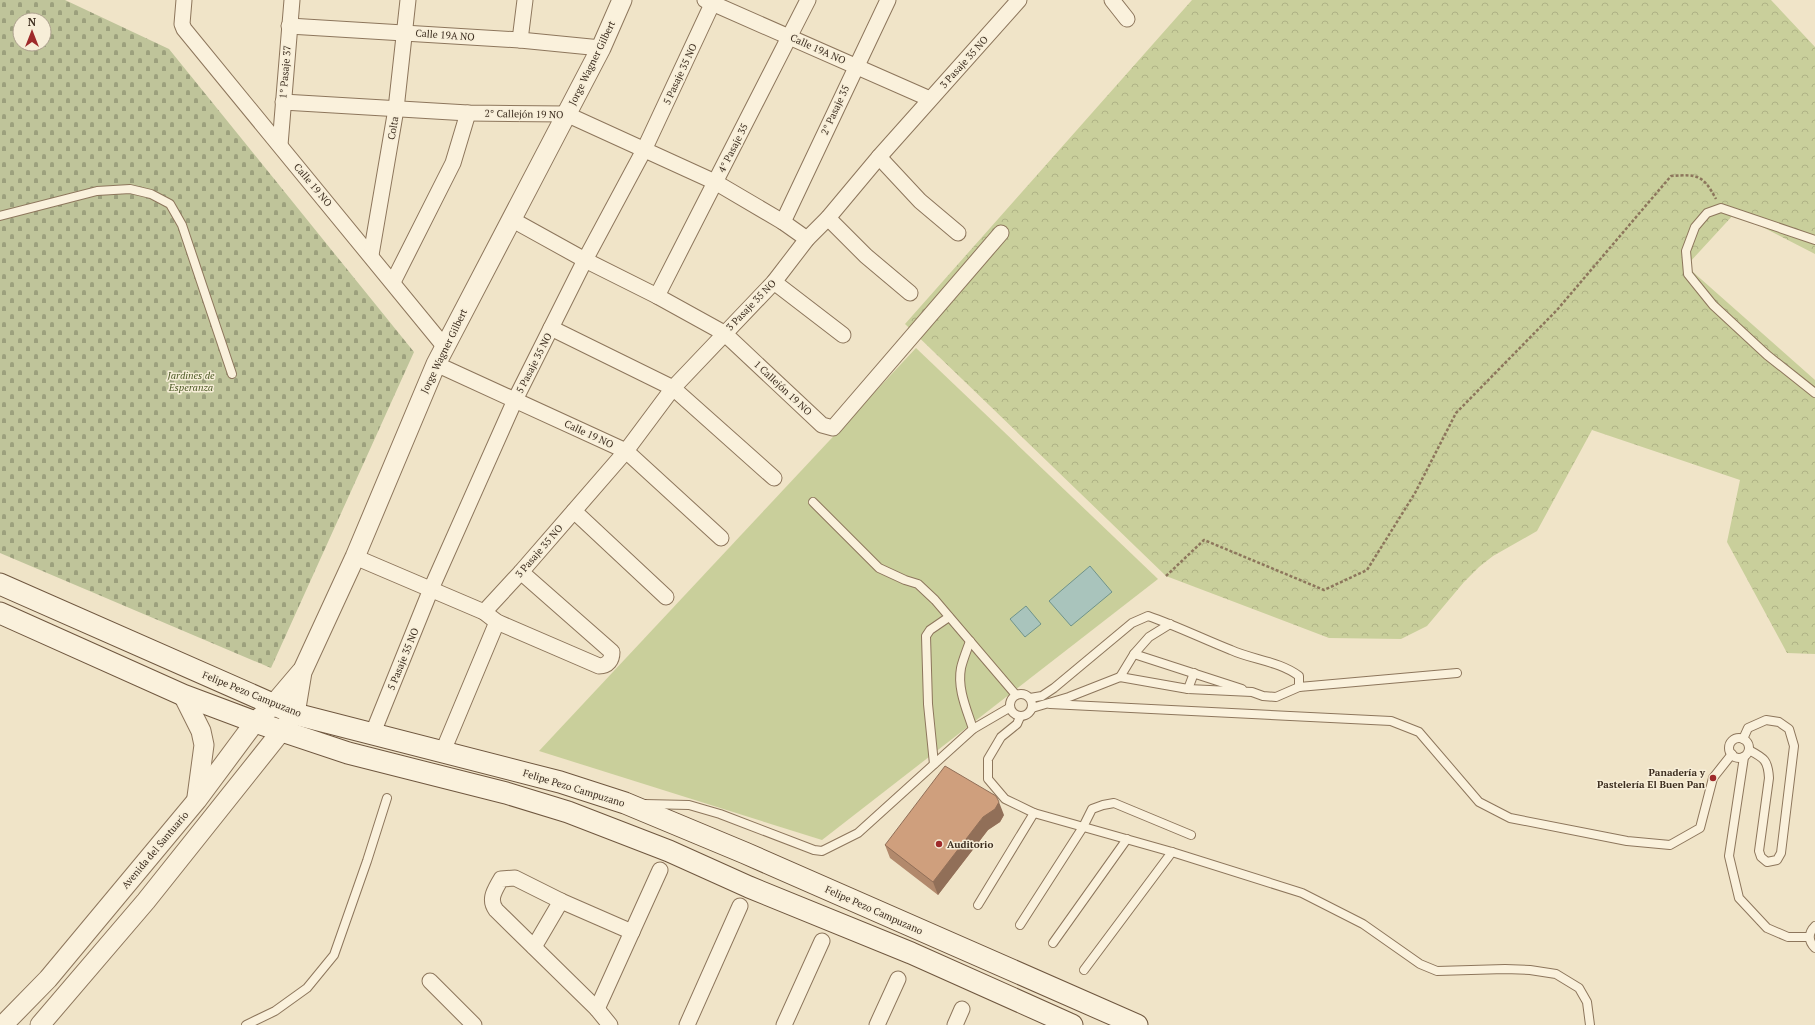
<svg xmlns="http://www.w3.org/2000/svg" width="1815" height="1025" font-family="'PT Serif',serif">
<defs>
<pattern id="forest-crowns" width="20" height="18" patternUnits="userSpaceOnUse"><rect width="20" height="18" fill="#c9cf9b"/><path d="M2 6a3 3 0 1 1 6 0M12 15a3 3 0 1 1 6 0" fill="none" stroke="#aeb285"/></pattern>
<pattern id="cemetery-stones" width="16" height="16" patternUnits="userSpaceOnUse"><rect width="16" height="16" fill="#bfc49a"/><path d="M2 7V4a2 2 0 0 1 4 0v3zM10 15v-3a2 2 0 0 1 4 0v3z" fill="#9ca07d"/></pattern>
</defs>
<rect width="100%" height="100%" fill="#f0e4c8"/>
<path fill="url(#forest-crowns)" d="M1192,0H1771L1815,47V254L1735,213L1689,263L1693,272L1815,380V654L1787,653L1727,542L1740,480L1592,430L1537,531L1493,556L1479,567L1464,582L1427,626L1401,639L1329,638L1166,576L905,324Z"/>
<path fill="url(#cemetery-stones)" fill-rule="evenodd" d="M0,0H65L169,49L414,352L271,668L0,553ZM20,20H44V44H20Z"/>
<path fill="#c9cf9b" d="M916,348L1158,579L822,840L539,751Z"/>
<g fill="#a9c4bc" stroke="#6f938a">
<path d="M1090,566L1112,592L1071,626L1049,601Z"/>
<path d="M1026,606L1041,624L1025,637L1010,619Z"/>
</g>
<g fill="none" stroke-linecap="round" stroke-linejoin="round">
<defs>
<g id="service">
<path d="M0,216L97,191L130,189L151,194L170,204L182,225L232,374"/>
<path d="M1815,240L1721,208L1707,213L1695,227L1686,251L1688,274L1713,305L1767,355L1815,393"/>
<path d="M813,502L879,568L905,580L918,584L935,600L1016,695"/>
<path d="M970,641C967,650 963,659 961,668C957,689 967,710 973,729"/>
<path d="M1134,654L1242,689"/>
<path d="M1120,677L1134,654L1149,637L1170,624"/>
<path d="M1188,689L1194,673"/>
<circle cx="1021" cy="705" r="11"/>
<path d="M1030,698L1042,696L1054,688L1132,623L1148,616C1177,626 1203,639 1231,650C1253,660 1279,661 1299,676V687"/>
<path d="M1050,704L1391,721L1419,732L1479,802L1510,818L1627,841L1670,845L1700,828L1713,778L1732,754"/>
<path d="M1032,708L1069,697L1120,677L1188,689L1252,692L1263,696L1276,697L1299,687L1457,673"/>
<path d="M1020,717L1017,724L1001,737L988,759V779L1005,799L1034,813L1172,852L1302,893L1363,924L1420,964L1437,971L1505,969L1530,970L1556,974L1579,988L1587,1002L1590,1025"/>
<circle cx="1739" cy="748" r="10"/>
<path d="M1743,739L1748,728L1766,720L1779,722L1789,729L1794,746L1781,853L1777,860L1767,862L1761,857L1759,851L1769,778C1768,760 1764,758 1749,750"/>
<path d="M1744,757L1729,856L1739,898L1767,928L1788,937H1809"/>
<path d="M934,764L928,704L926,636L930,630L949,617"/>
<path d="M644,804L689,805L720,814L814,850L822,851L858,833L973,729L1009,708"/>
<path d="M978,905L1034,813"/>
<path d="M1020,925L1083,827L1092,809L1103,805L1114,803L1191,835"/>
<path d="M1815,926C1808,933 1808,941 1815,948"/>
<path d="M1053,943L1127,839"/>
<path d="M1084,970L1172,852"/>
<path d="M246,1025L275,1011L307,988L334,955L367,861L387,798"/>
</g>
<g id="minor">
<path d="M184,0L182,24L184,29L444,346"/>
<path d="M705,0L930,99"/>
<path d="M1112,0L1127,19"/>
<path d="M289,26L520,40L601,48"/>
<path d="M520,40L525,0"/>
<path d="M283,102L468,113L566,114L715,182L783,222L807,239"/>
<path d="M280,145L292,0"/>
<path d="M879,157L920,201L958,233"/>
<path d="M828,218L866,256L910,293"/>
<path d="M511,219L585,260L657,296L724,333L822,425L833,428L1001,233"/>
<path d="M783,222L888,0"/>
<path d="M371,255L396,109L408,0"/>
<path d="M393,282L453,163L468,113"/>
<path d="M774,282L843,335"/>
<path d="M657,296L808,0"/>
<path d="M551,328L673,388L774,478"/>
<path d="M436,364L626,451L721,538"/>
<path d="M574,511L666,597"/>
<path d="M355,557L484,612L497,622L599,666C608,666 612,660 612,652L521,572"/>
<path d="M484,612L521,572L626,451L673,388L774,282L807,239L828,218L879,157L1019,0"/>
<path d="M372,735L431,589L515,400L585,260L644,150L714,0"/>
<path d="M443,751L497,622"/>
<path d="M534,947L561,901"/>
<path d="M430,981L474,1025"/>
<path d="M597,1009L660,870"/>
<path d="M610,1025L597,1009L496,910C488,899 495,890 501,879L515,878L561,901L632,932"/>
<path d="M687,1025L740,906"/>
<path d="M784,1025L822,941"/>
<path d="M877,1025L898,979"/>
<path d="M955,1025L962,1009"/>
</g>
<g id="tertiary">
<path d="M183,695L201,731L204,745L197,797"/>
<path d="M3,1025L48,979L197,800L255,722L273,705L301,672"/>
<path d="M40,1025L146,901L295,714L302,672L355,557L436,364L601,48L622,0"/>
</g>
<g id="secondary">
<path d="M0,584L295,714L560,782L625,803L745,853L1137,1025"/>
<path d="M0,613L183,695L255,722L348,753L506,793L568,812L669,851L749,887L911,953L1072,1025"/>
</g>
</defs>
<use href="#service" stroke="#8d765c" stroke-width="10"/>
<use href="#minor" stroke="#8d765c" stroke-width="17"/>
<use href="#tertiary" stroke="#8d765c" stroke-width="21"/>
<use href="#secondary" stroke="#6f573f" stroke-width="23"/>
<path stroke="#8d765c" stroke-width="2.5" stroke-dasharray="3 2" stroke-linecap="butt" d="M1166,576L1204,540L1324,590L1367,570L1415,493L1456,413L1557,310L1671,176C1698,174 1703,175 1716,199"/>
<use href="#service" stroke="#faf1dc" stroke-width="8"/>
<use href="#minor" stroke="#faf1dc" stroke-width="15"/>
<use href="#tertiary" stroke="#faf1dc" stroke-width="19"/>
<use href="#secondary" stroke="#faf1dc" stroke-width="21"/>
</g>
<path fill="#b2896c" d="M1004,815L1000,822L988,830L938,895L890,858L885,845Z"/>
<path fill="#916f58" d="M999,802L1004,815L1000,822L988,830L938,895L933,882L983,817Z"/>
<path fill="#cf9f7d" stroke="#916f58" d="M945,766L996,796L999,802L995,809L983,817L933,882L885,845Z"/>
<g fill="#9e2a2b" stroke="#f7eed8" stroke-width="1.5">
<circle cx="1713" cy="778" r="4"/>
<circle cx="939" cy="844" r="4"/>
</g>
<g text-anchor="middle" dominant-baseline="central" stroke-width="3" stroke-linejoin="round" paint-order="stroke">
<g font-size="10" fill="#3d2e20" stroke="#f7eed8">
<text transform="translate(445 35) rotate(4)">Calle 19A NO</text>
<text transform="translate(818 49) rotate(24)">Calle 19A NO</text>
<text transform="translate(964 62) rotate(-48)">3 Pasaje 35 NO</text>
<text transform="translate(592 63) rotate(-64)">Jorge Wagner Gilbert</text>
<text transform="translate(285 72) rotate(-85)">1° Pasaje 37</text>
<text transform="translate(680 74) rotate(-65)">5 Pasaje 35 NO</text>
<text transform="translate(835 110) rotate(-65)">2° Pasaje 35</text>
<text transform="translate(524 114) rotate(1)">2° Callejón 19 NO</text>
<text transform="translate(393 128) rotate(-80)">Colta</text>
<text transform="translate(733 148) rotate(-63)">4° Pasaje 35</text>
<text transform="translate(313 185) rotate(50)">Calle 19 NO</text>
<text transform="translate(751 305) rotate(-46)">3 Pasaje 35 NO</text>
<text transform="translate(444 351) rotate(-64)">Jorge Wagner Gilbert</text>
<text transform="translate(534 363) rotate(-63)">5 Pasaje 35 NO</text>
<text transform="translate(783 388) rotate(43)">1 Callejón 19 NO</text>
<text transform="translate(589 434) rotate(25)">Calle 19 NO</text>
<text transform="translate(539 551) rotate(-49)">3 Pasaje 35 NO</text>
<text transform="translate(403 659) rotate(-68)">5 Pasaje 35 NO</text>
<text transform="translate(252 694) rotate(22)">Felipe Pezo Campuzano</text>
<text transform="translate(574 788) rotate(17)">Felipe Pezo Campuzano</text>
<text transform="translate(155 850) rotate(-50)">Avenida del Santuario</text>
<text transform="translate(874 910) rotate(24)">Felipe Pezo Campuzano</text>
</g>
<g font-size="10" font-style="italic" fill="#4d5a26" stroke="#f7eed8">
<text x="191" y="375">Jardines de<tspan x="191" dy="12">Esperanza</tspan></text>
</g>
<g font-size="10" font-weight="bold" fill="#3d2e20" stroke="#f7eed8" text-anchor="end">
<text x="1705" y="772">Panadería y<tspan x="1705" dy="12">Pastelería El Buen Pan</tspan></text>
<text x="947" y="844" text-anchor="start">Auditorio</text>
</g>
</g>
<g transform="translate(32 32)"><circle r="19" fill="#f7eed8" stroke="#ada18e"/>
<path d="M0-3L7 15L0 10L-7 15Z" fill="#9e2a2b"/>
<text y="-6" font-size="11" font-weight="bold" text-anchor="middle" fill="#3d2e20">N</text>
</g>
</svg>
